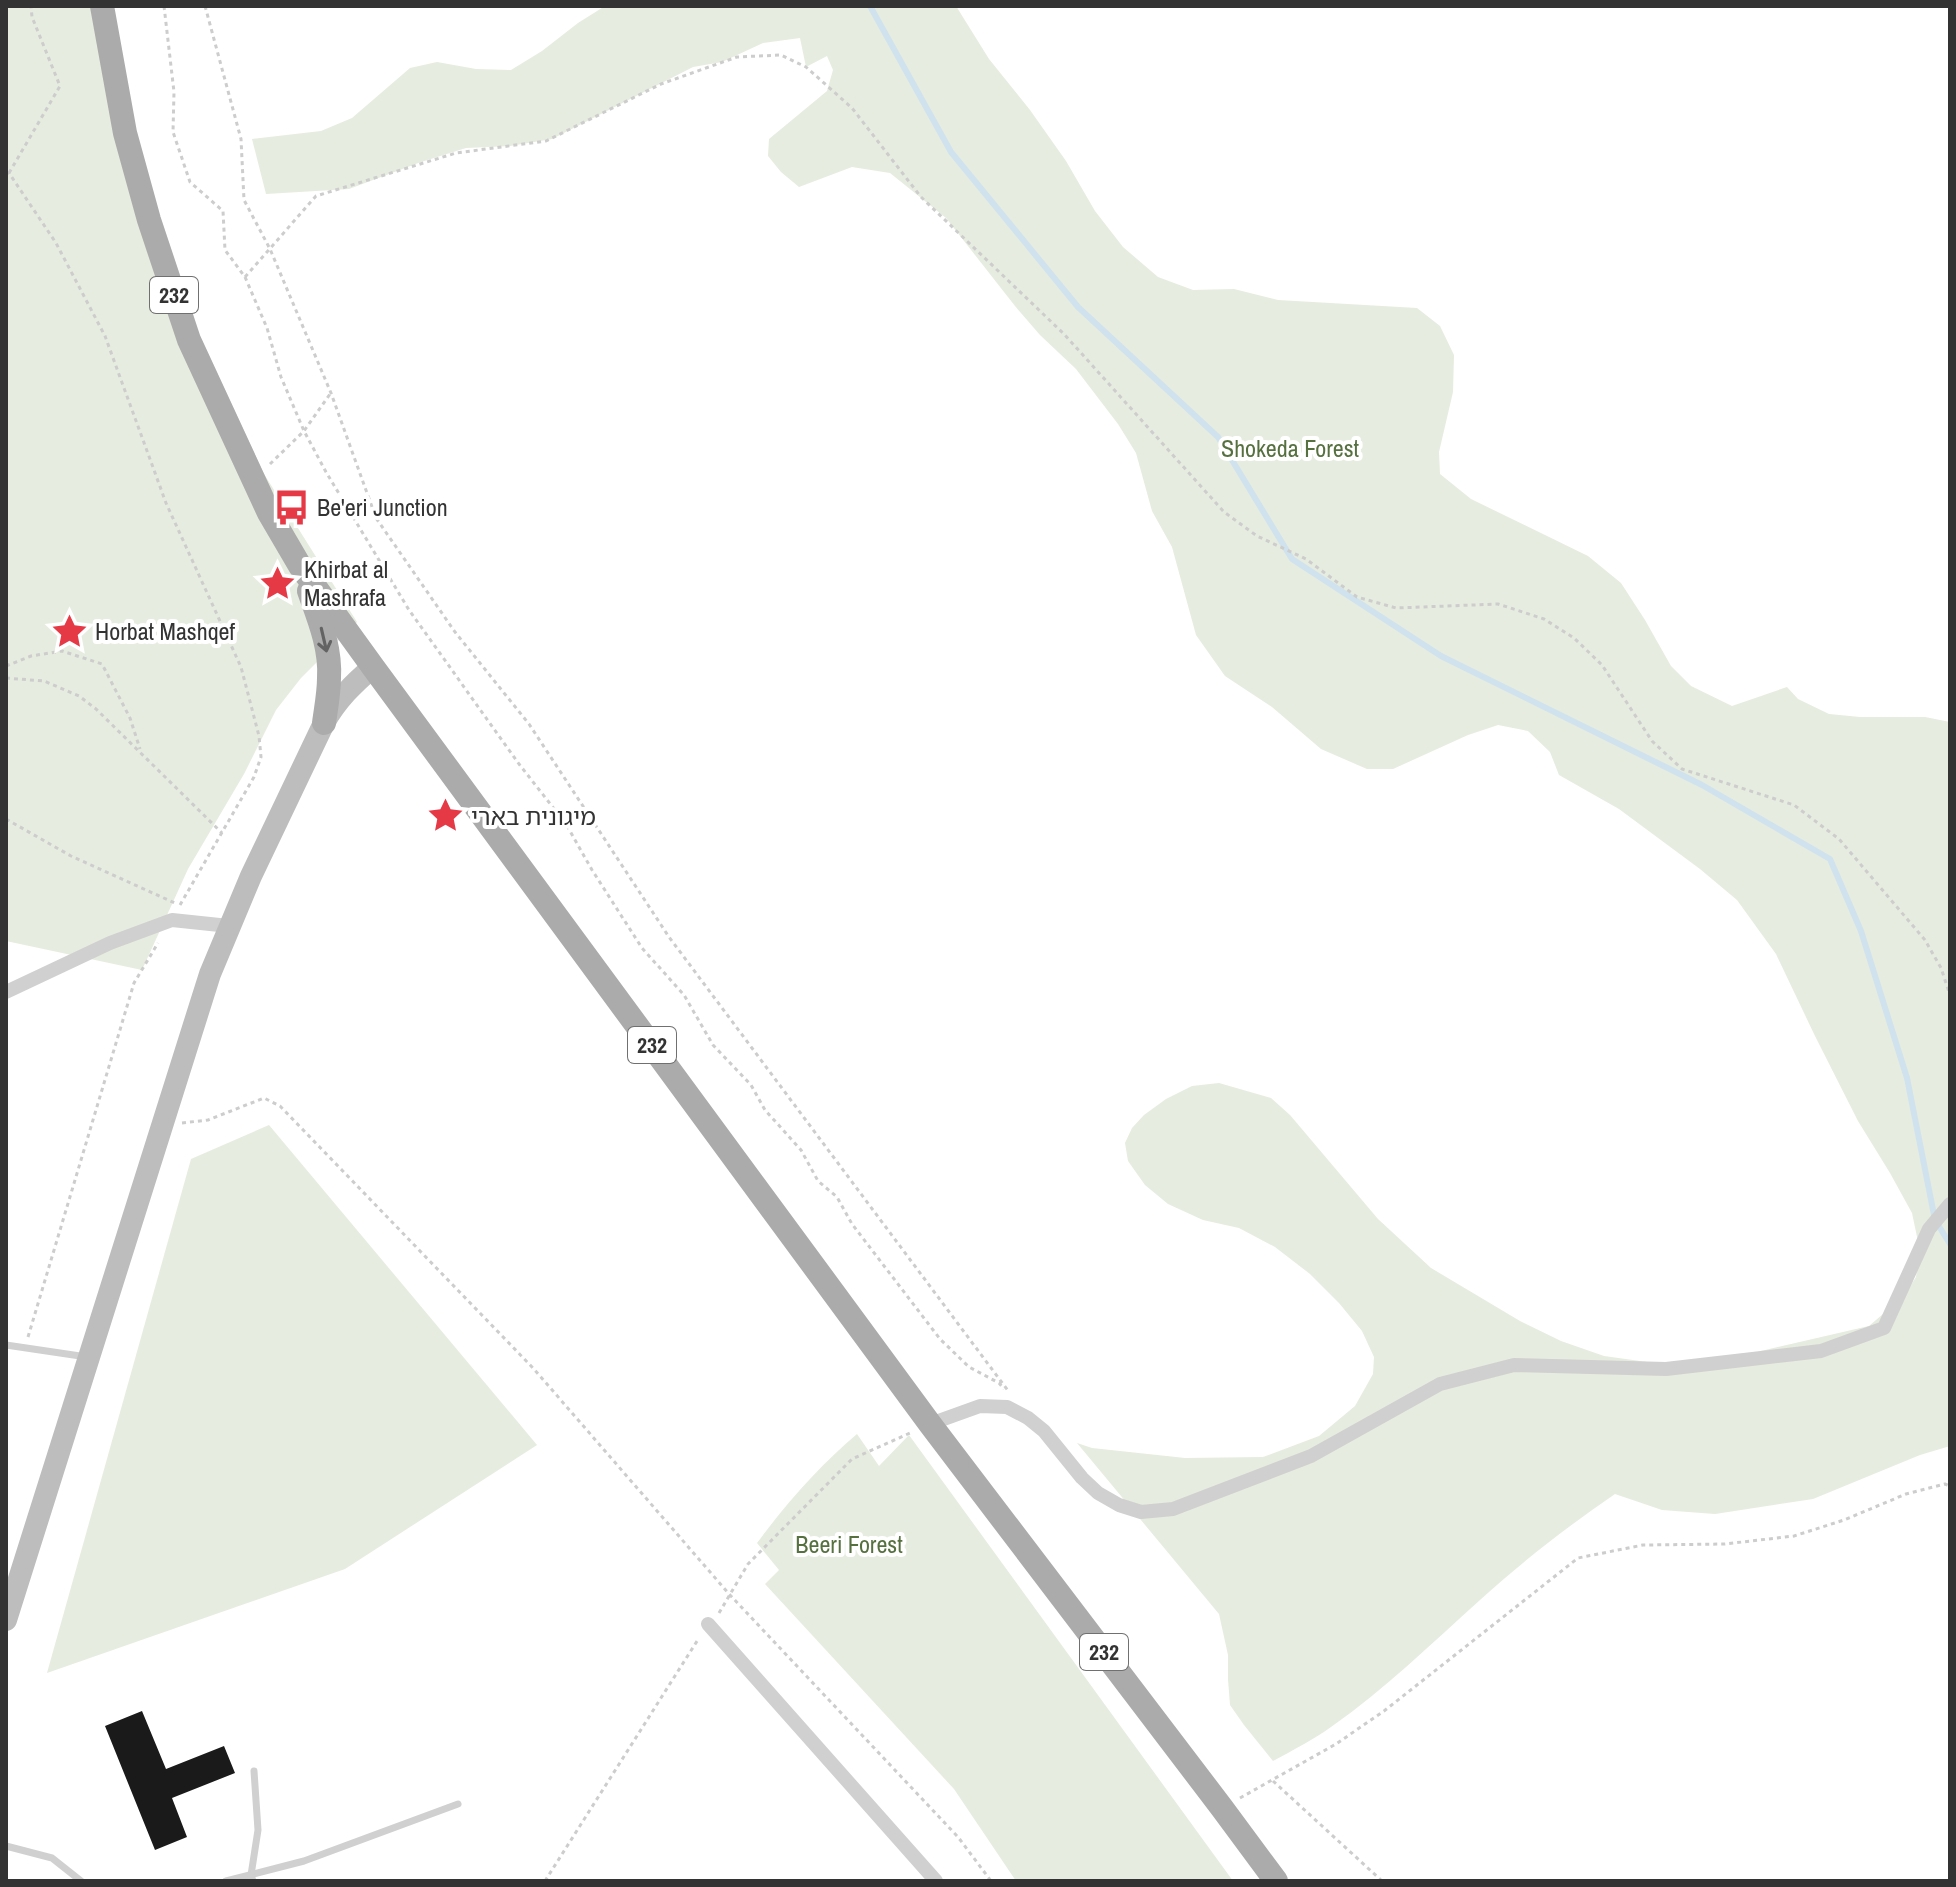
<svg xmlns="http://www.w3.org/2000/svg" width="1956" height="1887" font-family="'Archivo Narrow','Noto Sans Hebrew',sans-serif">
<rect width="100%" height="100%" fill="#fff"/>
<g fill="#e6ecdf">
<path d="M6,6H106L127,111L192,319L264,474L357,622L301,678L276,710L244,774L188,869L142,970L6,941Z"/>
<path d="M605,6H956L989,59L1030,110L1066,161L1095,211L1123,247L1158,277L1193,290L1234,289L1278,300L1417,308L1440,326L1454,355L1453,392L1439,452L1440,474L1471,499L1588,556L1621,583L1645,620L1671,666L1691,686L1732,706L1787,687L1798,699L1829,714L1860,717H1925L1950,722V1446L1920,1455L1813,1499L1715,1514L1662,1510L1615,1494C1568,1526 1522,1562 1480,1600C1432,1643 1385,1689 1331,1727C1313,1740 1293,1750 1273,1761L1244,1725L1230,1705L1228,1679V1655L1219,1614L1077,1443L1092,1448L1185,1458L1263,1457L1319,1436L1355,1406L1373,1374L1374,1357L1362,1331L1339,1303L1310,1274L1275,1247L1239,1228L1203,1220L1168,1204L1145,1185L1128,1161L1125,1143L1132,1128L1144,1115L1166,1099L1192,1086L1219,1083L1271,1098L1290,1115L1378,1219L1431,1268L1520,1321L1561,1341L1604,1356L1647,1362L1694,1364L1748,1354L1869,1326L1904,1296L1916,1277L1920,1251L1912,1213L1890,1173L1858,1121L1815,1036L1776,954L1737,900L1700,869L1619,809L1559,775L1550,752L1528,731L1498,725L1468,735L1393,769H1367L1321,749L1272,707L1225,676L1196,635L1172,547L1152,511L1136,453L1118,424L1076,369L1040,335L1015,306L946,218L890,173L852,167L799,187L781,172L768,156L769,139L827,91L833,70L827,56L806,67L800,38L763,43L722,62L693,67L552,139L510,146L466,148L421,162L349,189L266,194L252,139L321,131L352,118L410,68L437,62L476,69L511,70L542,51L578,23Z"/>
<path d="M269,1125L537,1445L345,1569L47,1673L191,1159Z"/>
<path d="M857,1434L879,1466L909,1435L1233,1881H1016L954,1789L765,1584L779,1570L757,1543C786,1504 820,1465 857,1434Z"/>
</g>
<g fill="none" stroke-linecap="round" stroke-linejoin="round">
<path stroke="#cfe2ee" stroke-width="6" d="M870,6L951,152L1078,307L1218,437L1292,559L1441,656L1702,785L1830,859L1861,931L1907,1078L1935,1220L1950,1244"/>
</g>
<path fill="#1a1a1a" d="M142,1711L166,1769L224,1746L235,1773L172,1798L187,1837L155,1850L105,1726Z"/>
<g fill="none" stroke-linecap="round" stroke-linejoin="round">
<g stroke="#cdcdcd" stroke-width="3" stroke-dasharray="4 4" stroke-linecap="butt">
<path d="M164,6L174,92L173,132L190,182L223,211L225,250L245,277L267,328L281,377L304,431L326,472L409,610L519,764L566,824L592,870L642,948L684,995L713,1045L751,1085L765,1110L801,1150L818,1181L837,1197L852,1224L940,1339L969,1367L999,1383L1004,1389"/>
<path d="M205,6L241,139L244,200L270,249L331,393L376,518L455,632L529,724L669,937L1009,1392"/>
<path d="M6,173H9L56,243L105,336L166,503L241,667L259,736L261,757L254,777L180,905"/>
<path d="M9,173L60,86L32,17L31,6"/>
<path d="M245,277L316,196L456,153L546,141L661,84L737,57L781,55L806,67L852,108L921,197L1064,334L1224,512L1257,536L1306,559L1357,597L1396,608L1498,604L1544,619L1574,638L1602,665L1652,741L1682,769L1794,805L1839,839L1925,940L1941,968L1950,995"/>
<path d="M270,464L304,431L330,394"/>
<path d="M6,666L31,656L62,651L102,664L130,718L140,749"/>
<path d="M6,678L44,681L79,696L96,709L222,833"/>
<path d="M6,819L71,856L177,904"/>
<path d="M182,1123L208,1120L264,1098L280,1106L533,1368L730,1595L958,1837L991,1881"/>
<path d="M28,1337L134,983L158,943"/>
<path d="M719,1613L748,1564L852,1459L910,1433"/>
<path d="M1273,1781L1382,1881"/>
<path d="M1240,1798L1336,1744L1384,1711L1578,1558L1643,1545L1725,1544L1794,1536L1844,1520L1906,1494L1945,1484L1950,1486"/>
<path d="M545,1881L699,1638"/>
</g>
<g stroke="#d0d0d0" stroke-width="7">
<path d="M6,1345L87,1357"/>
<path d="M6,1846L52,1858L81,1881"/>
<path d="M226,1881L304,1861L458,1804"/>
<path d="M253,1881L251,1875L258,1830L254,1771"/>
</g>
<g stroke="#d0d0d0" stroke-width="14">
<path d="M6,992L110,943L172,920L229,926"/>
<path d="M930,1424L980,1406L1007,1407L1028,1418L1044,1431L1082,1478L1098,1493L1119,1505L1141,1512L1173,1509L1311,1456L1440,1384L1514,1365L1666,1369L1821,1351L1884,1328L1929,1229L1950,1204"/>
<path d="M708,1624L936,1881"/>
</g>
<path stroke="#bdbdbd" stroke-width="22" d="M6,1620L210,974L251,876L324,723C337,700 353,684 373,667"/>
<g stroke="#ababab" stroke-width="24">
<path d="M102,6L125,133L149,220L189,340L269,513L300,566L373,667L930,1424L1222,1808L1276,1881"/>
<path d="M309,591C319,619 331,648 329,678C329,693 326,708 324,723"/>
</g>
</g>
<defs><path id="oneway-shaft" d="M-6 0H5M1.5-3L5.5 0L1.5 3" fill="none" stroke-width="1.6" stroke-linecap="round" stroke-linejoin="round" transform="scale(2)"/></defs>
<use stroke="#636363" href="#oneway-shaft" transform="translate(324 640) rotate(77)"/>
<defs>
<symbol id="bus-bare" viewBox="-9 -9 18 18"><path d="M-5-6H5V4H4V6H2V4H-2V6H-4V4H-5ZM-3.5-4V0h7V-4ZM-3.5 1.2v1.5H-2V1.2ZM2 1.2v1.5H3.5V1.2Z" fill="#e63946" stroke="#fff" stroke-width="2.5" paint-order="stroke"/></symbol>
<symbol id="sight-bare" viewBox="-9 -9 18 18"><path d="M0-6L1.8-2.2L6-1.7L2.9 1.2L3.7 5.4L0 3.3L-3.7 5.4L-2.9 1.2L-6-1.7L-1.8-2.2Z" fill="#e63946" stroke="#fff" stroke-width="2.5" paint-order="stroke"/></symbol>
</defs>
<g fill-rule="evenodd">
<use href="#bus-bare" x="266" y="482" width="51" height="51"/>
<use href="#sight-bare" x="252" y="558" width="51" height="51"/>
<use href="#sight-bare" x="44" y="606" width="51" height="51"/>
<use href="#sight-bare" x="420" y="790" width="51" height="51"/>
</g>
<g text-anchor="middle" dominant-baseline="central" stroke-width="8" stroke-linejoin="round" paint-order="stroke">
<g fill="#fff" stroke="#707070" stroke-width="2">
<rect x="150" y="277" width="48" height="36" rx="6"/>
<rect x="628" y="1027" width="48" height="36" rx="6"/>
<rect x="1080" y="1634" width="48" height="36" rx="6"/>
</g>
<g font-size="22" font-weight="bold" fill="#333">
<text x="174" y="295">232</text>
<text x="652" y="1045">232</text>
<text x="1104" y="1652">232</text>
</g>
<g font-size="24" fill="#56703f" stroke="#fff">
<text x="1290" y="448">Shokeda Forest</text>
<text x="849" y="1544">Beeri Forest</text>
</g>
<g font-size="24" fill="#333" stroke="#fff" text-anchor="start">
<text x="317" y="507">Be'eri Junction</text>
<text x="304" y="569">Khirbat al<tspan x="304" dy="28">Mashrafa</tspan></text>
<text x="95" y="631">Horbat Mashqef</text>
<text x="471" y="816">מיגונית בארי</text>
</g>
</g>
<rect width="1956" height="1887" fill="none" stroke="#333333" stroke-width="16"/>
</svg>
